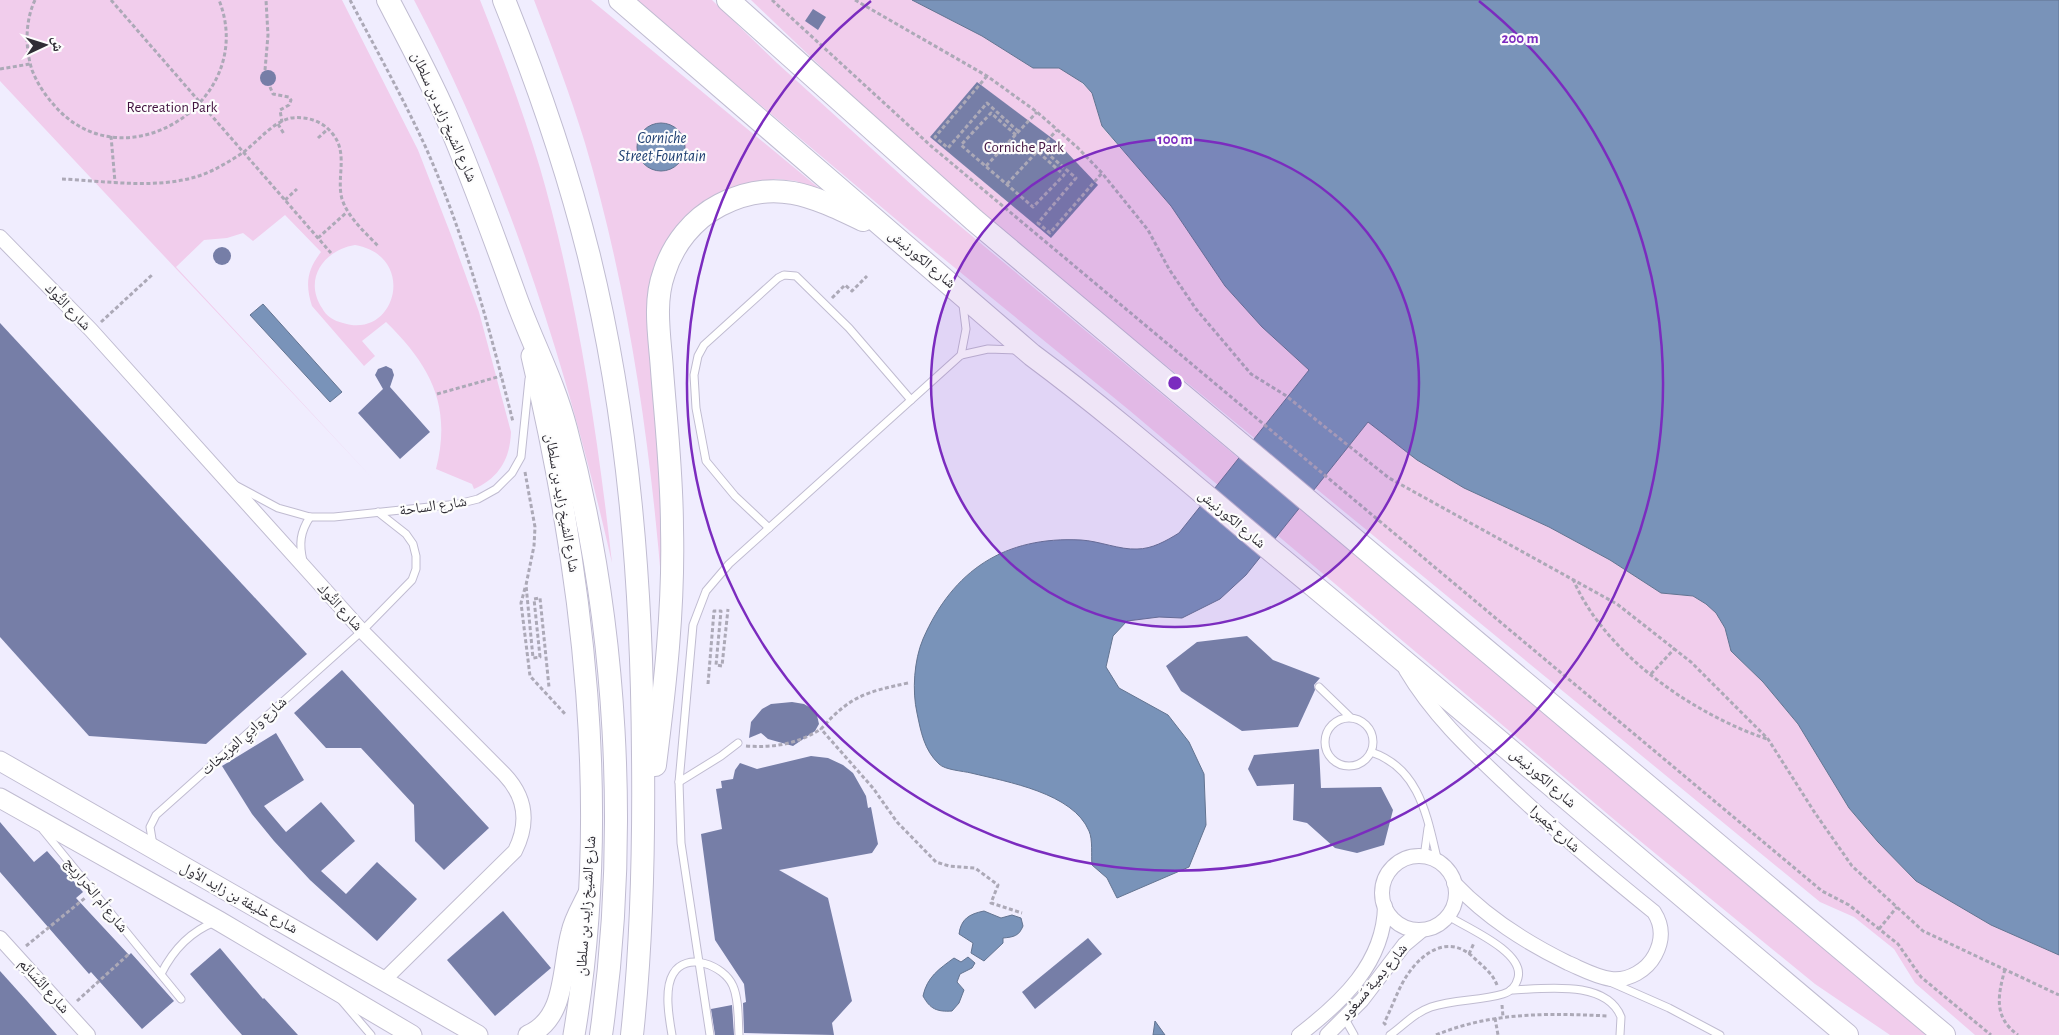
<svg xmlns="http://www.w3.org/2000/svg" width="2059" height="1035" font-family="'Alegreya Sans','Noto Naskh Arabic',sans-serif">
<rect width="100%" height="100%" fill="#f0edfe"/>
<g fill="#f1cdec" fill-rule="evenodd">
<path d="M0,0H342L418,150L451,235L479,312L511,432C510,459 499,478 474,489L472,484L436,469C452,406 431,366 386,322L362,341L375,356L364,366L312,306C305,284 307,270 321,252L285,215L253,241L243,233L227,238L204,240L176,267L374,480L0,81ZM355,245C418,256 396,340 343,323C334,321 326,316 322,308C303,279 324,250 355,245Z"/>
<path d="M414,0H480C502,55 523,111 540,168C577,296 597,430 612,563C568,369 507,176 414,0Z"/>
<path d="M534,0H591L831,198L796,181L776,179L730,188L684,217L665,246L662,590C650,440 628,288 585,143C570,94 552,47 534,0Z"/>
<path d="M636,0H712L777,63L924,196L1931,1035H1890L1815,984L1623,827L1129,410L911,232Z"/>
<path d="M751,0H912L982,36L1033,68H1059L1072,74L1092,93L1102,127L1171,206L1225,286L1262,327L1309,370L1464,488L1549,527L1610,560L1661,593L1693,596L1706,604L1716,613L1725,628L1731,651L1763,682L1798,724L1849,808L1878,842L1916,881L1991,925L2059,955V1035H1975L1915,983L1894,949L1854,917L1820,902L940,180Z"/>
</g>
<g fill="#7993b9" stroke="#637491">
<path d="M912,0H2059V955L1991,925L1916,881L1878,842L1849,808L1798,724L1763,682L1731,651L1725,628L1716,613L1706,604L1693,596L1661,593L1610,560L1549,527L1464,488L1417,460L1368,422L1246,575L1220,599L1182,618L1159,617L1127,621L1113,636L1106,667L1119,688L1168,715L1189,742L1204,774L1206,825L1189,867L1117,898L1107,878L1092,865C1091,855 1093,840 1089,831C1073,793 1008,782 971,773C963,771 945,770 939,764C924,750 921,732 917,713C912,691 914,660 923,639C953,570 1005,536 1081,540C1099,541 1120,550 1137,549C1152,549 1166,541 1179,533L1309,370L1262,327L1225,286L1171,206L1102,126L1092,93L1083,83L1059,68H1033L982,36Z"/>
<circle cx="661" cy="147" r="24"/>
<path d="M263,304L342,392L330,402L250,315Z"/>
<path d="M984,911L1001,918L1012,915L1021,918L1023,926C1019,936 1014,937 1003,938V943L984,961L971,953L973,943L959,934C961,919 969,914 984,911Z"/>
<path d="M968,957L975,963L972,968L960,974L957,982L964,990L959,1003L952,1011C937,1012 930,1009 923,996C927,977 939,969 954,958L961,962Z"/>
<path d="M1155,1021L1165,1035H1153Z"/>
</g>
<g fill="#767ea7">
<path d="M813,9L826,17L818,30L805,21Z"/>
<circle cx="268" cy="78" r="8"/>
<path d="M977,82L1057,142L1098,185L1051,238L930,137Z"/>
<circle cx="222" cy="256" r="9"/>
<path d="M0,323L307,654L206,744L89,736L0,637Z"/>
<path d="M386,366L392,369L394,375L390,387L430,432L400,459L358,413L383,389L375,375L378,369Z"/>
<path d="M1247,636L1273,660L1320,678L1314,685L1315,690L1298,727L1242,731L1181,691L1166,666L1197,642Z"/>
<path d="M342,670L489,828L444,870L415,841L414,805L361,748H326L294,713Z"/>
<path d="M792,702L804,704L816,711L819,724L815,731L793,746L768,739L761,733L749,738L751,722L762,709L771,704Z"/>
<path d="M276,733L304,780L264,806L286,832L321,802L355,841L321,871L346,894L377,862L417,899L377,941L310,880L274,841L252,814L222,766Z"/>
<path d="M1319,749L1321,788L1381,787L1393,810L1384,845L1357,853L1335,848L1307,823L1293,820L1294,784L1257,786L1248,769L1254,755Z"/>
<path d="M811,756L828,758L843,765L853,773L866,796L868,808L871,807L878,844L872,853L779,870L828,898L852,1001L832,1023L834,1035L744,1033L743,1003L746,1002L744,984L715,940L701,834L722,829L716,789L722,788L721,781L733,779L735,770L740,763L757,769Z"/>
<path d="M0,822L34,862L47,851L83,892L76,898L129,955L131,953L174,1001L142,1029L91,972L89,974L0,872Z"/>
<path d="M503,911L551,968L495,1016L447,960Z"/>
<path d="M1088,938L1102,954L1035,1009L1022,992Z"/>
<path d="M220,948L263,999L264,998L298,1035H242L227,1018L190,974Z"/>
<path d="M0,971L27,1001L57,1035H0Z"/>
<path d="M732,1005L734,1035H715L711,1009Z"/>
</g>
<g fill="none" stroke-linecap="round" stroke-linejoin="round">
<defs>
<g id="service">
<path d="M961,355L966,329L963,305"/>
<path d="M237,486L278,508L310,517H334L458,504L478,499L496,489L512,473L521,457L529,379"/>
<path d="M769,528L735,496L706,461L696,408L694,375L698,356L704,345L778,278L784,275L796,276L849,328L911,400"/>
<path d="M303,561C299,544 300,532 310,517"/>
<path d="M1319,687L1350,717"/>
<circle cx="1349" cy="742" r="24"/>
<path d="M1371,752C1420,768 1427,817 1438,862"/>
<path d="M679,782L721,756L738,743"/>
<path d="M43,830L181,999"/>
<path d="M153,845L150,827L156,815L362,631L412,580L416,569V556L413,544L406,534L378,512"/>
<path d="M1424,857L1428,828"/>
<path d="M161,974C173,950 189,932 215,922"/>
<path d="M1610,982L1669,1008L1720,1035"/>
<path d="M1511,990C1544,989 1606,979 1621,1017L1620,1035"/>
<path d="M342,1001L371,1035"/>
<path d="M1345,1019L1354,1035"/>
<path d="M672,1035C669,1018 664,989 673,974C686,951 724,965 733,986C739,1000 738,1019 739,1035"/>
<path d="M710,1035L681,843L679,782L693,625L706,591L729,564L961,355L988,349L1017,350"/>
<path d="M1390,1035C1404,1025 1414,1013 1431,1007C1454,999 1480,1001 1503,994C1510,992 1516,986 1518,978C1525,952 1467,928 1448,916"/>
</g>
<g id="minor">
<path d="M0,237L91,330L362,631L504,774C526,797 529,823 515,851L384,980"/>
<path d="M1406,670C1432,714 1467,747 1504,782C1552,828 1602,870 1654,912C1663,926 1663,940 1655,955C1647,970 1629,981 1611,979C1596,977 1582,969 1568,963C1525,942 1487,918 1454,883"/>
<circle cx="1419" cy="893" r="37"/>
<path d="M0,938L88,1035"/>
<path d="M1299,1035C1342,1002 1384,963 1385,906"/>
<path d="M1327,1035L1362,1000L1404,945L1422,930"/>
</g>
<g id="secondary">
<path d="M0,761L478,1035"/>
<path d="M0,798L219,921L412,1035"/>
<path d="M528,1035C567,1018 561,968 571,932C574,918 582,906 588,893"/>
</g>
<path id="primary" d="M532,356C584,577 612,809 574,1035"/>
<g id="trunk">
<path d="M388,0C408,38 429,77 446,116C472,176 494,237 516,298C532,342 554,383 566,429C618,623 629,836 601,1035"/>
<path d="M504,0C538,84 567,168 589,256C629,419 642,587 643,755C644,848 642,942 632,1035"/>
<path d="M620,0L1032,355C1117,418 1197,489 1279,557C1470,715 1658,876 1847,1035"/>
<path d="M728,0L974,220L1944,1035"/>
<path d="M655,765C665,686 674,608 672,528C672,475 666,423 662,370C660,339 653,303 664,273C673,244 693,219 720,205C774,177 813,196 863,220"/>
</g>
</defs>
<use href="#service" stroke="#c0bcd1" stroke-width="9"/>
<use href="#minor" stroke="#c0bcd1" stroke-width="16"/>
<use href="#secondary" stroke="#c0bcd1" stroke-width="21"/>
<use href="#primary" stroke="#c0bcd1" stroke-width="23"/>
<use href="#trunk" stroke="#c0bcd1" stroke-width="24"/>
<g stroke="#aca9b7" stroke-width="3" stroke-dasharray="4 2.5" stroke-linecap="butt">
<path d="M35,0C25,21 25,48 32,70C37,83 45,95 54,105C124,187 259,101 219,0"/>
<path d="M111,0L331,253"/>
<path d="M350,0C376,49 403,98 426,148C465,236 490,330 513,422"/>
<path d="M772,0L931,146L1822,891L1849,905L1898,944L1921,977L1991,1035"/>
<path d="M855,0L987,76L1037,112L1078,148L1102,173L1148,230L1169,269L1196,309L1251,374L1285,395L1389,478L1617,604L1691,662L1768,739L1815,813L1852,866L1923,931L2059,995"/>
<path d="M0,69L30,64"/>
<path d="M265,70L268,35L266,0"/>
<path d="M987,76L935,137L948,148L987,103L1019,132"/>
<path d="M270,87L273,94L289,97L291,100L289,105L280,110L282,122"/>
<path d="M278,124L284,134"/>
<path d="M1016,135L991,113L961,145L1033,207L1064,175L1037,151"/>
<path d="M111,136L115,182"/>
<path d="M318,138L328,129"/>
<path d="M1041,148L1076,178L1038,223L1050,233L1102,173"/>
<path d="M986,166L1037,112"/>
<path d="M62,179C111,181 174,193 219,167C228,162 237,157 245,151C259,140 273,122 291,118C307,116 322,121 332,133C349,153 336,177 342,199C348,218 366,233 379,247"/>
<path d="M1007,184L1057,130"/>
<path d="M285,200L297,189"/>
<path d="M318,238L347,212"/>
<path d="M832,298L845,285L852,291L867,276"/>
<path d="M101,322L152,275"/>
<path d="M437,394L501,376"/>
<path d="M525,472L535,527L534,546L526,585L533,658L540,657L534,599L540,598L549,687"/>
<path d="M1573,579C1604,653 1693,714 1767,739"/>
<path d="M525,588L521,603L530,676L565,714"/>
<path d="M1651,674L1675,648"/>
<path d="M908,683C866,692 850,696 821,729L873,788L897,822L936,862L949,866L975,868L998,885L991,903L1022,913"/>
<path d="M708,684L714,611H721L716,665L722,666L728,609"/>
<path d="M746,746C774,748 797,744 821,729"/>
<path d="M1879,929L1897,907"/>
<path d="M26,946L85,898"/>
<path d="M1469,954L1474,943"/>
<path d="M2005,969C1998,995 1993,1017 2018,1035"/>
<path d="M77,1001L130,953"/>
<path d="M1502,1005L1503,1017"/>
<path d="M1495,1018L1498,1035"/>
<path d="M1386,1025L1384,1023C1392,1008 1398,988 1408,974C1423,952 1448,935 1472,956C1481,965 1492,972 1497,985"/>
<path d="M1436,1035C1491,1012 1550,1013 1608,1016"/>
</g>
<use href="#service" stroke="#fff" stroke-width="7"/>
<use href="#minor" stroke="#fff" stroke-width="14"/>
<use href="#secondary" stroke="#fff" stroke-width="19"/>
<use href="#primary" stroke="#fff" stroke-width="21"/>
<use href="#trunk" stroke="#fff" stroke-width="22"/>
</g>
<circle cx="1175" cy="383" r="244" fill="#7b2cbf" fill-opacity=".12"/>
<g fill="none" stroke="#7b2cbf" stroke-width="2.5">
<circle cx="1175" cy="383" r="244"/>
<path d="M1479 1A488 488 0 1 1 871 1"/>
</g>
<g text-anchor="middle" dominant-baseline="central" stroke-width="4.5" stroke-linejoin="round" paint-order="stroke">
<g font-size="15" fill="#441541" stroke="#fdfdfd">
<text x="172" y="107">Recreation Park</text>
<text x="1024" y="147">Corniche Park</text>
</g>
<g font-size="15" fill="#2f2d35" stroke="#fdfdfd">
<text transform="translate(444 117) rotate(66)">شارع الشيخ زايد بن سلطان</text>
<text transform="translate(922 259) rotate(40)">شارع الكورنيش</text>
<text transform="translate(68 307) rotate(46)">شارع التُّوك</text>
<text transform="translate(562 503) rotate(80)">شارع الشيخ زايد بن سلطان</text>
<text transform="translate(433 506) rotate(-8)">شارع الساحة</text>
<text transform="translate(1232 519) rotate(40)">شارع الكورنيش</text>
<text transform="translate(340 607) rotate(47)">شارع التُّوك</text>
<text transform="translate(244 736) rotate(-42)">شارع وادِي المِرَيخات</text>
<text transform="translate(1543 778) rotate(41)">شارع الكورنيش</text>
<text transform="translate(1555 829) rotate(42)">شارع جُميرا</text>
<text transform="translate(96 895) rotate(51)">شارع أم الحَرارِيج</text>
<text transform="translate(239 898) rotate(29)">شارع خليفة بن زايد الأول</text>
<text transform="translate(586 906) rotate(-86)">شارع الشيخ زايد بن سلطان</text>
<text transform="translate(1374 982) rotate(-50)">شارع دِمية مَسعُود</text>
<text transform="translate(44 986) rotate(48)">شارع النَّسَائِم</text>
</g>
<g font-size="16" font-style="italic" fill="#1d3e70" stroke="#fdfdfd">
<text x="662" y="138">Corniche<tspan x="662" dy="18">Street Fountain</tspan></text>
</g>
</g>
<circle cx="1175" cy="383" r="8" fill="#7b2cbf" stroke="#fdfdfd" stroke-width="2.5"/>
<g font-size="15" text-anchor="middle" font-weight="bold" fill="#7b2cbf" stroke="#fdfdfd" stroke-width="4.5" stroke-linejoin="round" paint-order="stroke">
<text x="1520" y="43">200 m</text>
<text x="1175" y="144">100 m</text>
</g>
<g transform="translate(45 45) rotate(86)" stroke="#fdfdfd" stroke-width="4" paint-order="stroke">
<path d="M0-4L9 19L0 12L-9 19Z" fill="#2f2d35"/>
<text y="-8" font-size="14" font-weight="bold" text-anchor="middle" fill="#2f2d35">ش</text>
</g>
</svg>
